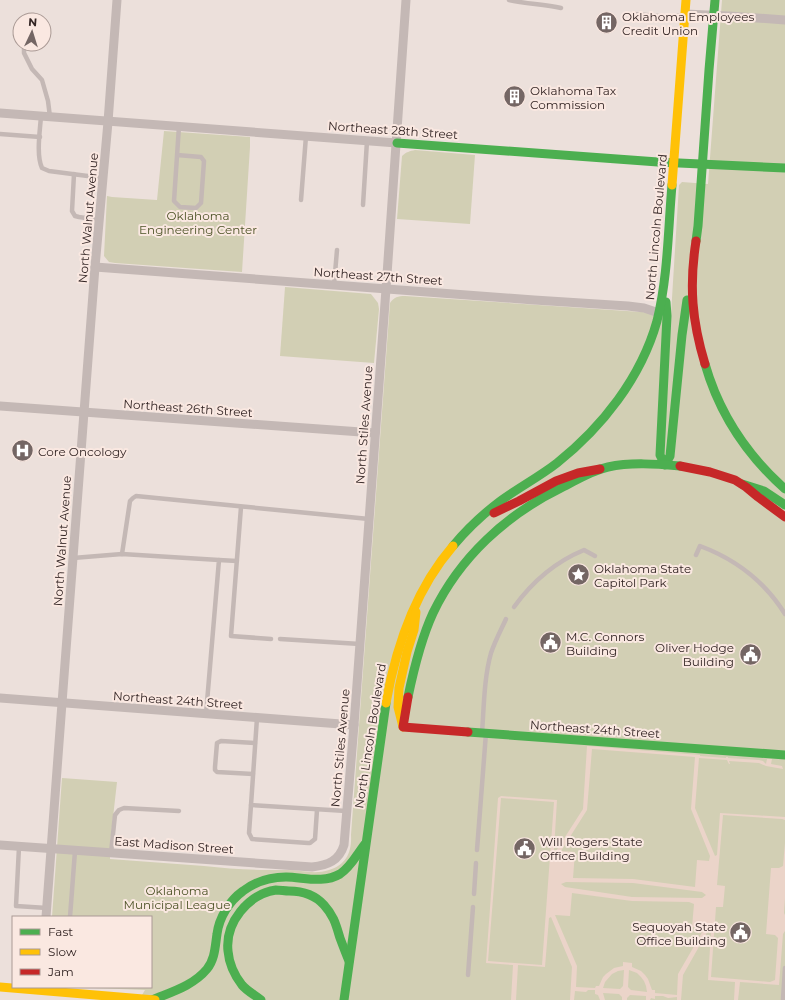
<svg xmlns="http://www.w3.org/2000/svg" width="785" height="1000" font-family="Montserrat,sans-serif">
<rect width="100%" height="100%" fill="#ece0db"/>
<g fill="#d2cfb4">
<path d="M722,0H785V1000H139L145,990L68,987H151V917H52L62,778L117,782L110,844V859C141,861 173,864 204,866C224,868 245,870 265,870C272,870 279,870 287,870C300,870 315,875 329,870C346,865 352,852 351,835L390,303C394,297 398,296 405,296L671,314L679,185L682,182L708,184Z"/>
<path d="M164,131L250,137V147L242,272L115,263L109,262L104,256L107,196L112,197L157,200Z"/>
<path d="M415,150L475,155L470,224L397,219L402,156C406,152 410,151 415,150Z"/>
<path d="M285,287L371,294L378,303L379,309L374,363L280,356Z"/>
</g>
<path fill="#ebd4c9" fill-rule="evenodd" d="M587,746L700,755V756L726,758V757H728V758L759,760L763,761L766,764L767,759H772L771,764L782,766L783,769L766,766L759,763L729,761L730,764H729L727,760L699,758L695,808L715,856L717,855L720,813L785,817V820L782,819L723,815L717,885L725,886L723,907H716L711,977L770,982L775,980L778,938L775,935L766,934L771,868H779L783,866L785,843V898L784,913L785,915V931L783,934L779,985L740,982L738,1000H734L735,982L708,980L711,932L709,929L683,975L681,1000H677V997L668,998L663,996H655V999L651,998L650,1000H646V996L630,995L627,998V1000H622V997L619,994L603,993L605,1000H600L598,995L595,994V990H588L586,992L575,991L574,1000H570L572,967L551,917L549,918L545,967L518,965L516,1000H511L513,965L486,963L498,798L501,796L557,800L554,850L556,851L583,809ZM592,749L695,757L691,809L710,856L709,861L697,860L695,887L633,879L573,878L575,852L561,851L587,810ZM501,798L554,802L542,965L488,961ZM566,882L633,883L702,892L706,895L702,898L632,897L565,887L561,884ZM572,893L632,901L689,902L694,904L692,927L704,929L678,974L677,995L655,993V990H652L648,979L645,975L641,971L632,967V963L623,962V966L614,968L606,974L603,977L599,986H596L595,988L576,987L577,966L555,915L570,916ZM624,970L623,986L620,989L603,988L605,982L612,974L618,971ZM629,970L637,973L641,977L644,981L646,986L647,992L631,990L628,987Z"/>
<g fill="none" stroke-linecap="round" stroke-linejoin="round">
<g stroke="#c4b8b5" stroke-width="4.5">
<path d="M509,0C526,4 544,4 561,8"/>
<path d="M634,14L671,17L683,15"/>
<path d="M24,45V53L32,69L42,80L48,101L50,117"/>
<path d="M41,116C40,131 36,155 42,168L49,171L103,178"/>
<path d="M0,134L40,137"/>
<path d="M177,155L201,157L204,161L201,203L196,208L180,207L174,201L179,126"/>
<path d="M74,174L72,211L75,216L79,217L99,220"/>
<path d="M301,200L306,136"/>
<path d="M363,205L367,141"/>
<path d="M334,285L337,250"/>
<path d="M241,507L231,636L271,639"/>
<path d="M122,554L130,501L133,498L136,496L369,519"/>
<path d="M696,555L700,546C735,559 765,582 785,614"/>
<path d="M73,558L122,554L219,560L206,714"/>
<path d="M219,560L237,561"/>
<path d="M514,607C532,582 555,562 584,550L595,556"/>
<path d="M280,639L360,644"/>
<path d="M257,718L251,805L346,811"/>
<path d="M482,733C484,706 484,678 491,653C495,641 501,630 506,619"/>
<path d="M253,774L217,772L215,770V767L217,743L221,741L255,743"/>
<path d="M251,805L249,833L252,839L308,843H310L315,839L317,810"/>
<path d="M19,847L16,906L47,908"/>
<path d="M477,850L486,733"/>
<path d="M111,853L115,815L119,810L124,808L179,811"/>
<path d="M474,894L476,863"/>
<path d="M70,917L75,851"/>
<path d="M468,975L473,907"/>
<path d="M783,999L785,968"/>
</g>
<g stroke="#c4b8b5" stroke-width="9">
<path d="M685,14L729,16L785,20"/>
<path d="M0,113L397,143"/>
<path d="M95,267L534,300L628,306L644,308L659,313"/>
<path d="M0,406L375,433"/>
<path d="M0,698L354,725"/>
<path d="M0,845L312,867C328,865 339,861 344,845L354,725L386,289L406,0"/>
<path d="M46,917L62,703L95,267L108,122L117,0"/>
</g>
<g stroke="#4caf50" stroke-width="9">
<path d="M397,143L658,162L785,168"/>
<path d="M696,241L698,226L709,70L715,0"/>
<path d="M666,302L667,316L660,455L665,465L670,456L682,335L687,300"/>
<path d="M705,364C719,413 748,456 785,489"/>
<path d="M742,484L764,491L785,505"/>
<path d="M453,546C467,529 482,515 499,502C518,488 539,477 557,463C602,427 641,378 657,321C668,277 668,230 672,185"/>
<path d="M408,697C414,668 421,639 433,613C460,557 506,515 561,488C577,480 590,471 608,467C631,462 656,464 680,466"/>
<path d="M468,732L785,755"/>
<path d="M152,1000C171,992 193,986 207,969C215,959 215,947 217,934C219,918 229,901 243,891C255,882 271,877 286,877C303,877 323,884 340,874C351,867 357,854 365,844"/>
<path d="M261,1000C255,995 247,991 242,985C235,976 229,963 228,951C225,923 248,894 276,890C280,890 285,891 289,891C302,891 315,895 324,905C334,916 336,925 340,938C343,946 346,954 349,961"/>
<path d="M344,1000L386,703"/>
</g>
<g stroke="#ffc107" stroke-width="9">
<path d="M672,185L686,0"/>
<path d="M386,703C396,646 415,590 453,546"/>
<path d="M403,727L398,707L399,688L407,652L414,630L416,612"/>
<path d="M0,987L155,1000"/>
</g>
<g stroke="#c62828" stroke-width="9">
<path d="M696,241C689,286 692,321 705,364"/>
<path d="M680,466L710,472L735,480L746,487L758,497L785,517"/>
<path d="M494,513L519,501L556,481L578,473L600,469"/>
<path d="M408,697L403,727L468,732"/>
</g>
</g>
<defs>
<symbol id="building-disc" viewBox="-11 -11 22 22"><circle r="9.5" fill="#746664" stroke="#fae8e1"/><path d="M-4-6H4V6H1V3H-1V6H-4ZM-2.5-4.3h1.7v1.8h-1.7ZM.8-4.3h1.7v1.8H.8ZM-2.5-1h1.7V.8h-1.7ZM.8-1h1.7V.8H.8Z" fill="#fff"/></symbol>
<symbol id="hospital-disc" viewBox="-11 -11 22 22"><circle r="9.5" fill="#746664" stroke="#fae8e1"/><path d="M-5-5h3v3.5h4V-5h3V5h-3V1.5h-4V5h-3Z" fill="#fff"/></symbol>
<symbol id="sight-disc" viewBox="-11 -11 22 22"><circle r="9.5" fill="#746664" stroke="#fae8e1"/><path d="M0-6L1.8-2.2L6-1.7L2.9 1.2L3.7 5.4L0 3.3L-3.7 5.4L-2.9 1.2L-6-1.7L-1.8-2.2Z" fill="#fff"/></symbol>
<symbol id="civic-disc" viewBox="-11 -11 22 22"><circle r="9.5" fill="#746664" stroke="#fae8e1"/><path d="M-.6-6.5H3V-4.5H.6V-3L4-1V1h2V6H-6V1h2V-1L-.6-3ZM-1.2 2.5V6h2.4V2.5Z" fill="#fff"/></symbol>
</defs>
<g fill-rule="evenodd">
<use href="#building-disc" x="594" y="10" width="25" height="25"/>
<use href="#building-disc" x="502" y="84" width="25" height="25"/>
<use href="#hospital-disc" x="10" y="438" width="25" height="25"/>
<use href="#sight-disc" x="566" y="562" width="25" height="25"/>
<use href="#civic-disc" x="538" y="630" width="25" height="25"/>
<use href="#civic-disc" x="738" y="642" width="25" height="25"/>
<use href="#civic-disc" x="512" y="836" width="25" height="25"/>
<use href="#civic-disc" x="728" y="920" width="25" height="25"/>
</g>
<g text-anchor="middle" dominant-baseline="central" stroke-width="4" stroke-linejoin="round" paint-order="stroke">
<g font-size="12" fill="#332524" stroke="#fae8e1" text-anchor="start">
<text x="622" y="16">Oklahoma Employees<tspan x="622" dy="14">Credit Union</tspan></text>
<text x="530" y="90">Oklahoma Tax<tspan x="530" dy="14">Commission</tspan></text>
<text x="38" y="451">Core Oncology</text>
<text x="594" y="568">Oklahoma State<tspan x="594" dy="14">Capitol Park</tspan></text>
<text x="566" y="636">M.C. Connors<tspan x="566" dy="14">Building</tspan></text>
<text x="734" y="647" text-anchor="end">Oliver Hodge<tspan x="734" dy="14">Building</tspan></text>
<text x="540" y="841">Will Rogers State<tspan x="540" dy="14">Office Building</tspan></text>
<text x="726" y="926" text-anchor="end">Sequoyah State<tspan x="726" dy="14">Office Building</tspan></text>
</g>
<g font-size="12" fill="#332524" stroke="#fae8e1">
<text transform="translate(393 130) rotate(4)">Northeast 28th Street</text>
<text transform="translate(88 218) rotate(-85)">North Walnut Avenue</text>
<text transform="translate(656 227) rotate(-85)">North Lincoln Boulevard</text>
<text transform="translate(378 276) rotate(4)">Northeast 27th Street</text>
<text transform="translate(188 408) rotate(4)">Northeast 26th Street</text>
<text transform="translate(364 425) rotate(-86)">North Stiles Avenue</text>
<text transform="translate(62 541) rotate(-86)">North Walnut Avenue</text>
<text transform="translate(178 700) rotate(4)">Northeast 24th Street</text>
<text transform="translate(595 729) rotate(4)">Northeast 24th Street</text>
<text transform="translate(370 736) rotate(-81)">North Lincoln Boulevard</text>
<text transform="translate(340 748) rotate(-85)">North Stiles Avenue</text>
<text transform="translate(174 845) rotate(4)">East Madison Street</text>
</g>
<g font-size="12" fill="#4d5327" stroke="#fae8e1">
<text x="198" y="215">Oklahoma<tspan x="198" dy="14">Engineering Center</tspan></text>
<text x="177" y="890">Oklahoma<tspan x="177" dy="14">Municipal League</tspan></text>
</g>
</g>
<rect x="12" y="916" width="140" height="72" fill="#fae8e1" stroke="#aa9a95"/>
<rect x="20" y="929" width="20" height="6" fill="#4caf50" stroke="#aa9a95"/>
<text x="48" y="936" font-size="12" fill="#332524">Fast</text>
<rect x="20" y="949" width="20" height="6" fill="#ffc107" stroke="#aa9a95"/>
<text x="48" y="956" font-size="12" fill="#332524">Slow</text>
<rect x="20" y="969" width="20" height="6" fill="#c62828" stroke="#aa9a95"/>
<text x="48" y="976" font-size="12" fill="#332524">Jam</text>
<g transform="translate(32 32) rotate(4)"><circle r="19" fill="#fae8e1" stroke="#aa9a95"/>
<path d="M0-3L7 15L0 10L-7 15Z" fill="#746664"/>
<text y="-6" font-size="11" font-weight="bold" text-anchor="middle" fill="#332524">N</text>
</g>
</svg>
